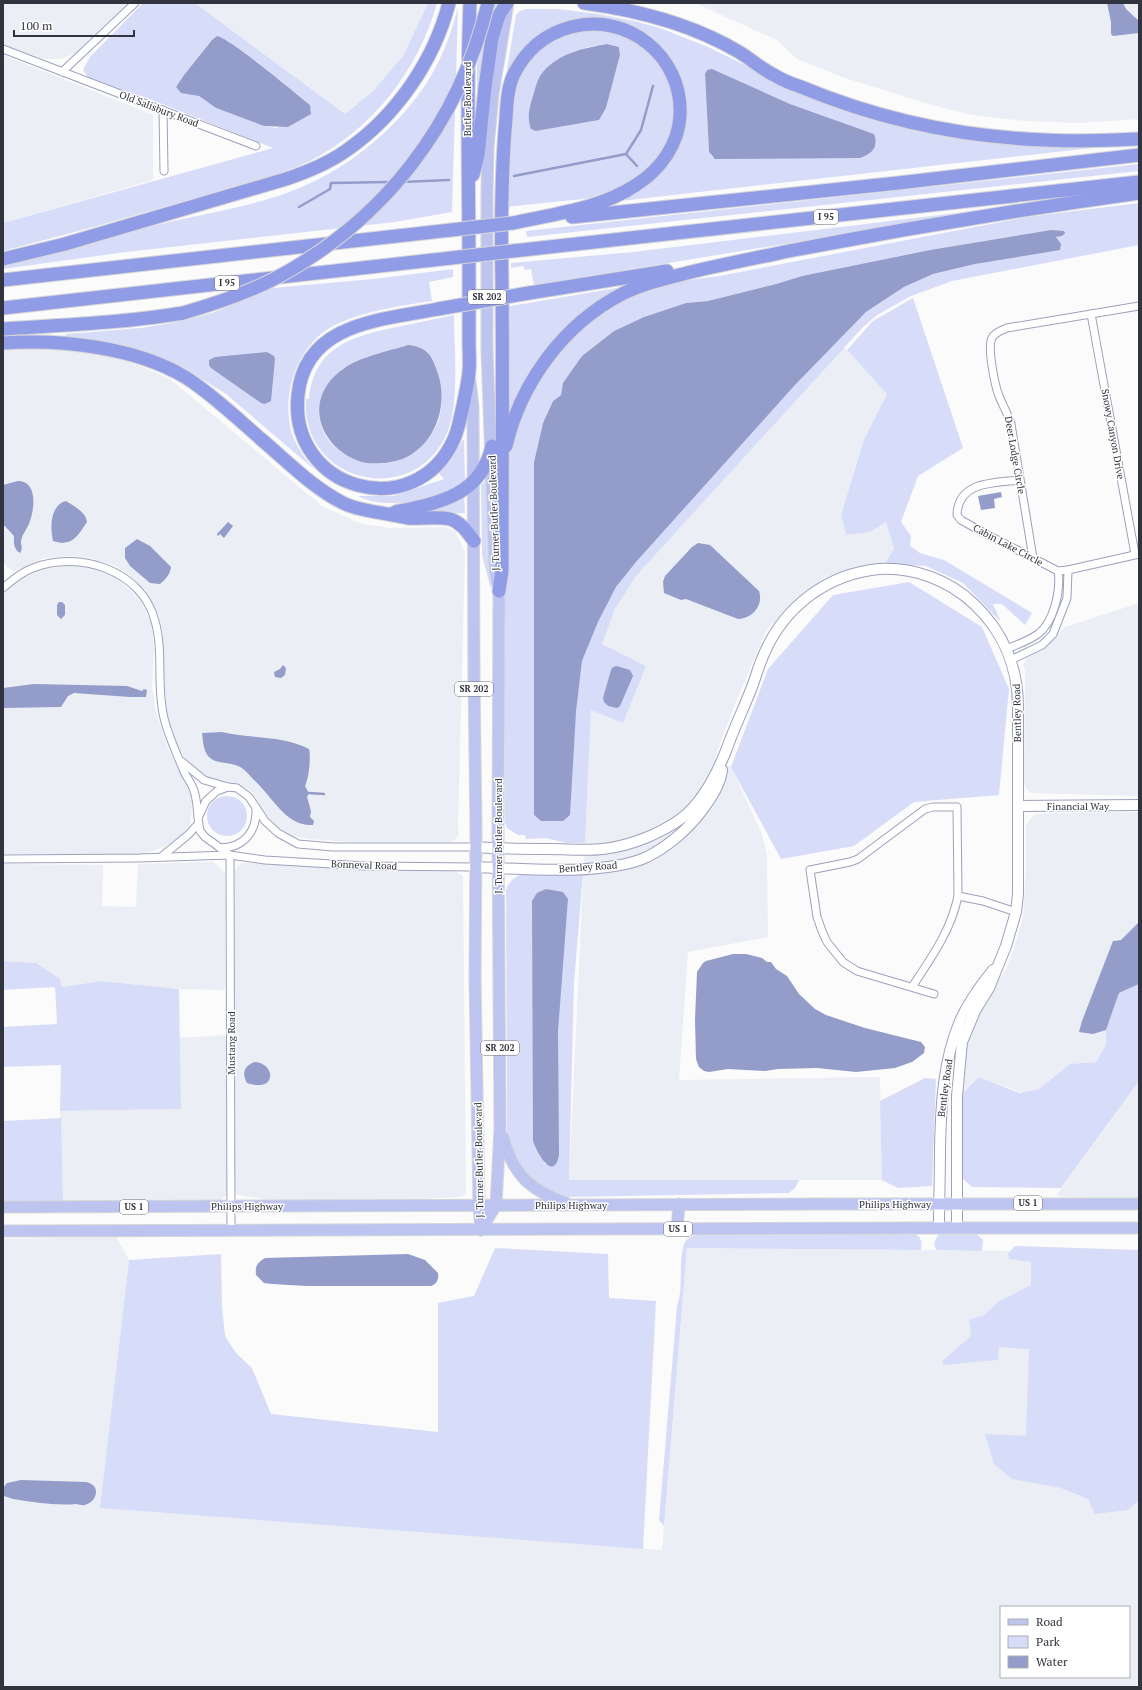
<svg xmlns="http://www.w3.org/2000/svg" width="1142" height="1690" font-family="'PT Serif',serif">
<rect width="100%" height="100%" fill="#fbfbfb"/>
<g fill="#eceef5" fill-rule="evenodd">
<path d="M3,3H128L74,54L60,59H45L3,45Z"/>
<path d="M195,3H428L403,56L372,92L345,114Z"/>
<path d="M695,3H1139V119L1079,123L1024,121L972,115L932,105L845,78L797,59L777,40Z"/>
<path d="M3,55L153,115V180L3,223Z"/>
<path d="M844,347L887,394L864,440L841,515L846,535L870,532L886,521L894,548L885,564L855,567L824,578L793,601L766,631L735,704L714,760L731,767L762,834L767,856L768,937L688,952L679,1080L880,1077L882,1180H569L591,710L646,666L602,644L615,609L636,576Z"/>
<path d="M39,348L101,353L143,367L170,379L322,506L359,523L389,528L445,527L455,531L465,552L458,827L459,834L456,839L451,842H351L308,839L292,835L278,827L268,817L252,792L239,784L213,779L203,776L184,757L173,738L167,711L163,668V634L159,616L144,589L129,575L116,566L90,558L69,556L44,558L14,571L7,567L3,560V350Z"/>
<path d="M68,566L92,568L113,576L132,592L141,602L151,623L154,646L152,687L156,712L168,748L191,792L192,807L190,824L182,835L164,847L142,854H3V594L12,585L25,577L45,569Z"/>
<path d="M1139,603V796L1030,793L1025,787L1024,778L1025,670L1023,665L1027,658L1049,644L1065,627Z"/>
<path d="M1139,812V922L1121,940L1115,939L1093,1034L1106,1030V1045L1096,1062L1070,1064L1039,1089L1020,1092L979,1077L963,1093L964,1048L977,1015L1006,969L1013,952L1023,918L1026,869V827L1029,820L1036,814L1053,813Z"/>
<path d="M213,862L225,873V990L179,989L101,981L61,987L36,963L3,961V864L103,865L102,906L136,907L138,864Z"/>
<path d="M242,863L448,871L456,872L463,876L466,1194L461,1197L396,1200H270L238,1195L234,1191L235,870Z"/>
<path d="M228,1035L227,1195L219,1201L63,1203L60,1111L181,1109L179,1038Z"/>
<path d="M1139,1081V1201L1056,1196Z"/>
<path d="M116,1237L129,1260L101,1508L662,1550L687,1248L1024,1251L1139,1257V1687H3V1239ZM1001,1607H1129V1677H1001Z"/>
</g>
<g fill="#d7ddf9" fill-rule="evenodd">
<path d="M143,3H195L345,114L372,92L403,56L428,3H437C419,69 372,130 310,161C298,167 285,171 273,176L97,226L3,251V223L273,148L147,98L89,79L83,70L90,57ZM217,36C230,37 295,93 310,105L277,128L264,126L216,108L199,96L176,87L184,75L212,40Z"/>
<path d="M495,3H502L477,105V64Z"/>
<path d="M458,8L452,212L395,222L126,252L3,269V264C57,250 110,236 165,223C208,213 255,206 297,189C355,166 417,113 442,54C449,40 453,24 458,8Z"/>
<path d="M526,9H558L598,14L634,21L660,28L708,47L759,72L888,119L1119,145L611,202L674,151L675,73L610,19L592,18L567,22L520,57L502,100L516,15L520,11ZM707,70L722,73L726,76L790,104L874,134L712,157L709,152L705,74Z"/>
<path d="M614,30L652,52L672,84L676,123L664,152L647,172L608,194L593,198L505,207L506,172L516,81L537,50L568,31ZM607,44L619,47L620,55L606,108L599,120L536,131L571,53L588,47Z"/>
<path d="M1139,164V171L527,237L526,231Z"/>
<path d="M1139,203V245L952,281L911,296L877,315L863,327L636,576L615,609L602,644L646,666L623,723L591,710L585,843H566L546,838L526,839L525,835H518L507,828L505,822V485L509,452L525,403L553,357L593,319L628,297L674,282L719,276L1027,217ZM1051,230L1059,236L1056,238L975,264L933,274L904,287L866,312L795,385L636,562L616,587L598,622L582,661L563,821H541L534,815V462L543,423L553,401L561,395L582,356L614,331L644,317L686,303L708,301L776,284L802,276L930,250Z"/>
<path d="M973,211L974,213L534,285L531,269L525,270L523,266L511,268V263L633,252Z"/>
<path d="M453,269V277L429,282L432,301C400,306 367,310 337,324C298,342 280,393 292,434C297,447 305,459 315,470L226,394L186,369L168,361L66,338V334L141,328L171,323L212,313L273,288L374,279Z"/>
<path d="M640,284L566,331L505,439V307Z"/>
<path d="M913,298L963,448L918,476L901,522L911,536L910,546L920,553L944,560L1032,613L1025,625L1002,604H993L1001,622L963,583L926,566L885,564L894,548L886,522L870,532L846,535L841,515L864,440L887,394L847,350L873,321Z"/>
<path d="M454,315C454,349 460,403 447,433C414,510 301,483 306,399H309C314,347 352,336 397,327C416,323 435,319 454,315ZM408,345L434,361C445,396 448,428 414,450C408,454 402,460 396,461C362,471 314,447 320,407C322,392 332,376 345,367C362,357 389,351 408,345Z"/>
<path d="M463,440H464L465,481C458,485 451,491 443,494C421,503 380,508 358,496H393L444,479L439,473L450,461Z"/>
<path d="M486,480L490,542L491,590L482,555L481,485Z"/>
<path d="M464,495L465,513L427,514V511Z"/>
<path d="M909,582L982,627L1009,689L999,795L914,802L854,846L781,859L731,767L768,669L833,595Z"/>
<circle cx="227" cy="816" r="20"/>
<path d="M583,874L574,983L569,1180H799L795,1188L789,1193L567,1197L550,1193L516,1166L507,1134L506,890C508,883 513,878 520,875ZM568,899L546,1165L535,1148L533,1141Z"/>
<path d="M3,961L36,963L60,979L62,987L101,981L179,989L181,1109L60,1111L61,1065L3,1067V1027L57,1024L55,987L3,990Z"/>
<path d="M1139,984V1081L1061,1188L972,1187L962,1178L963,1093L979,1077L1019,1093L1039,1089L1070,1064L1096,1062L1106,1045V1030L1119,993Z"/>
<path d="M925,1078L936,1079L932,1186L898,1188L882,1180L880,1101Z"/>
<path d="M61,1118L63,1201H3V1121Z"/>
<path d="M914,1234C922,1236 922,1243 921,1250L687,1248L664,1526L659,1520L677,1306C684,1287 678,1264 684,1244C686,1239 691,1236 696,1235Z"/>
<path d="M940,1234H977L983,1240L982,1251L937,1250C932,1245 935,1238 940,1234Z"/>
<path d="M1015,1246L1139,1250V1500L1128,1510L1095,1514L1088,1499L1061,1488L1012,1479L994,1464L985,1434L1026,1436L1029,1349L999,1347L998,1360L944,1365L942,1361L971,1336L969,1320L984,1315L998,1302L1031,1285V1262L1009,1259L1008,1254Z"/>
<path d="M495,1248L608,1254L609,1298L656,1301L643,1549L100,1508L129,1260L221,1254L222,1307L225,1336L236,1353L252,1368L271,1414L438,1432V1303L474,1296Z"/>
</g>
<g fill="#949cca">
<path d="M1107,3H1123L1126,9L1139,21V33L1113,36L1111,34V22Z"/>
<path d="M217,36C230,38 295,93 310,105L311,114L288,127L264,126L216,108L199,96L181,93L176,87L184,75L212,40Z"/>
<path d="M607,44L619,47L620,55L606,108L599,120L536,131L531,129C527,118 529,110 532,99C535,91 537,78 543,72C559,53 584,48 607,44Z"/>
<path d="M712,69L790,104L874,134C879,147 872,154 860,158L715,159L709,152L705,74L707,70Z"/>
<path d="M1051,230L1064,231L1065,233L1062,236L1056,237L1061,244L1060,250L975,264L933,274L904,287L866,312L795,385L636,562L616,587L598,622L582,661L576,712L570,815L563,821H541L534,815V462L543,423L553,401L561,395L563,383L582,356L614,331L644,317L686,303L708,301L776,284L802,276L930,250Z"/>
<path d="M408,345C428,347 433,357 438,374C451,413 428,461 383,463C376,463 369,464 362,462C318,448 302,398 343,369C359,357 389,351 408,345Z"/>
<path d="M267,352L274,356L275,359L271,401L265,404L261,403L211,368L209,365V360L215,357Z"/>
<path d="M18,481C37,481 35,507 30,521C28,528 22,534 21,541C21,546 23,548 20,553C13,548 14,543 14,536L3,524V485Z"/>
<path d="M1001,492L1002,497L994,499L995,508L981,510L978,496Z"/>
<path d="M66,501C74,506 86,512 87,522C77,537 72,547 53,541C50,528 50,505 66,501Z"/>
<path d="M228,522L233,526L224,538L220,534L218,536L217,534Z"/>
<path d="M137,539L150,546L171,567C170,574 166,579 160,584L150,583L130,566L125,558V548Z"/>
<path d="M698,543L710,545L759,591C764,605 752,619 738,619L686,599L681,600L664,593L663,582L665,576L692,547Z"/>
<path d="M59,602H62L65,605V615L61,619L57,615V605Z"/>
<path d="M283,665L286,668L285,675L281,678L275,677L274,672L280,669Z"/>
<path d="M617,666L630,670L633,676L620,706L617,708L608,706L604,702L603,698L611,670L613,667Z"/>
<path d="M34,684L127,686L142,691L144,689L147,690L146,697H130L74,693L68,696L61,707L3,708V688Z"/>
<path d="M222,732C251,739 283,735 309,749C311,757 309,778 305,786L309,793L307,797L311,811L310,817L314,821L313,825C286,827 272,796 254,780C250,776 244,768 238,766C229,762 216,764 209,757C203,751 203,740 202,733Z"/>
<path d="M546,889L563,892L568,899L558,1031L559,1155C554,1183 536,1152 533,1141L532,901L537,893Z"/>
<path d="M1139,922V984L1119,993L1106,1030L1093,1034L1079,1032L1082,1021L1113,941L1121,940Z"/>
<path d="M733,954H746L762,958L767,962H771L776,969L787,976L799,994L815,1009L826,1015L865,1028L921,1042L925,1047L924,1053L912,1062L895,1068L856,1072L817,1068L778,1069L765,1071L728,1069L709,1072L704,1071L699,1067L696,1059L695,1020L697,972L703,963L706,961Z"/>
<path d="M255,1062C275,1063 278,1093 247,1083C241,1073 245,1065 255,1062Z"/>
<path d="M408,1254L425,1260L438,1273C439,1279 437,1284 431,1286H307L272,1284L264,1283L256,1275C255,1266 257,1263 265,1258Z"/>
<path d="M21,1480L86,1482C101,1485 98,1501 85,1505C82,1506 79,1504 76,1504C55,1506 34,1502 13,1499L4,1496L3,1488L7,1483Z"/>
</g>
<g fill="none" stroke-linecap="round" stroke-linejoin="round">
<g stroke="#949cca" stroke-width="2.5">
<path d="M626,154L637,166"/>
<path d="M514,176L626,154L641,130L653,86"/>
<path d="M402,182L449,180"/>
<path d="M299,207L330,189L331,183L389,182"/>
<path d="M309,793L324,794"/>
</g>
<defs>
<g id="street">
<path d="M3,49L256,146"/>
<path d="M62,72L135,3"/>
<path d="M163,110L164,171"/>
<path d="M1091,314L1135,554"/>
<path d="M1019,480C994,483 958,481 957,515L961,520L984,533L1058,571L1068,570L1139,554"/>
<path d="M1033,558L1011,424C1008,414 1003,406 999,396C995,386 987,347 992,338C994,333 1002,330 1007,328L1139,306"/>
<path d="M3,588C12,580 22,572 33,568C79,550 142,570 155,621C164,652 156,686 164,718C168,735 176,752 183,769C185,775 190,781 193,788C197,797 197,808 198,817"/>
<path d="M1006,649C1017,645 1028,641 1038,634C1054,622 1061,590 1058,571"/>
<path d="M1011,660L1042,645L1053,634L1067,598L1068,570"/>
<path d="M181,761L204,780L228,787"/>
<path d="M220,848C243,848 257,832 256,809"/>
<path d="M161,857L188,835L198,824"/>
<path d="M3,859L139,858L230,855L231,1231"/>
<path d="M475,867L365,866L265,860L230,855L205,837L200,831L198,818L206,801L217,791L228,787L237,788L249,797L265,821L278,833L298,844L333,847H476"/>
<path d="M958,896L983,901L1016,912"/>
<path d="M912,987C931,958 951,931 958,896L957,807H933L925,809L858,859L850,862L810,870L817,917L822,931L827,942L843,962L857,971L934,994"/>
</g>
<g id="secondary">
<path d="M1018,806L1139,805"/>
<path d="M476,847C500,849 525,849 549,849C567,849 586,851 603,849C630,846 660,834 682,818C706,799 720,768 730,740C737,722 745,705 752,687C756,676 759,665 764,654C784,607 827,574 879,569C914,567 949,580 974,604C1003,631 1018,667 1018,707V894L1016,912L1006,946L989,988L975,1011L962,1042L957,1096V1228"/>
<path d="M475,867C521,869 606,876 647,857C667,847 687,830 700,813C710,800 720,786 722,770"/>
<path d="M939,1228C939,1201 940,1174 940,1148C941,1105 943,1061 960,1021C968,1003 980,986 993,970"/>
</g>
<g id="primary">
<path d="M470,381L473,407L474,677L476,833L475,978L479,1205L481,1230"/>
<path d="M503,1137C513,1175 530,1190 566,1203"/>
<path d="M3,1207L833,1204H1139"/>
<path d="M677,1229L679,1204"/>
<path d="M481,1230L496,1205L500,1129L498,833L499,591L495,571L487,351V191L488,147L493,94L508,3"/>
<path d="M3,1231L927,1228H1139"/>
</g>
<g id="highway">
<path d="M584,3C637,10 692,24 739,52C751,59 761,69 774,75C782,80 792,84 801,87C878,119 962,137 1045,140C1076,142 1108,140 1139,139"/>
<path d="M473,175L478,155L485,87L492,38L499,15L507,3"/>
<path d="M572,217L898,183L1139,155"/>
<path d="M513,251L1139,182"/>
<path d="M3,259L65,244L286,179C307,172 329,163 347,150C396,116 434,61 449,3"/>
<path d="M3,280L451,230"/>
<path d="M529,293L667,271"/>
<path d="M3,308L451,258"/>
<path d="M438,309C383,320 305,322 298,395C288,491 416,525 454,439C459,428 460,417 463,406C465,395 468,383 469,372C470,362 469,352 469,342C469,319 469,296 469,273C469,183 466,93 470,3"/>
<path d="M3,329C63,325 123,323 183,313"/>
<path d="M3,343C60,339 135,347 185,377C211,393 239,420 262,440C288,462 313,488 343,503C357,510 372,511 387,514C394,515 401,517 408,518C422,519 437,516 450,519C461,522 468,533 474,541"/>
<path d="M506,446C521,382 564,324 622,294C644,283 668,278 691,272C725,264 760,257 794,250C909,228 1024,209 1139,193"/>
<path d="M395,512C438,503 481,496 492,446"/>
<path d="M499,591L502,571C502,475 503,379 502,284C501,232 501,182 505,130C507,112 506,90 514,74C526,50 545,34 571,27C627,12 683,56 680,115C679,144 660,170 636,185C600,209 554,214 513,223"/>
</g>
</defs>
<use href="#street" stroke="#9ca1bc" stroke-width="9"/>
<use href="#secondary" stroke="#9ca1bc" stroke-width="12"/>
<use href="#primary" stroke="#d6d6d8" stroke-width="13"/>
<use href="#highway" stroke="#d6d6d8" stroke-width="15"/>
<use href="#street" stroke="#fff" stroke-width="7"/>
<use href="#secondary" stroke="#fff" stroke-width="10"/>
<use href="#primary" stroke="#bdc4f0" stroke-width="11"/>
<use href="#highway" stroke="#919ce6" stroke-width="13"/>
<defs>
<g id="highway-bridge">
<path d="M451,230L513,223"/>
<path d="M451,258L513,251"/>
<path d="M438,309L529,293"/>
<path d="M183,313C214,304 245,294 274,279C384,221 459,124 488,3"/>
</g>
</defs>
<use href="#highway-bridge" stroke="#d6d6d8" stroke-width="15" stroke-linecap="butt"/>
<use href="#highway-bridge" stroke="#919ce6" stroke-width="13"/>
</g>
<g text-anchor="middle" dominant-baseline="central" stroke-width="3" stroke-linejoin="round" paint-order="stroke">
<g fill="#fff" stroke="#6f7078" stroke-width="1">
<rect x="814" y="210" width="24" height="14" rx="3"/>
<rect x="215" y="276" width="24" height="14" rx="3"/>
<rect x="468" y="290" width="38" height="14" rx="3"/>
<rect x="455" y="682" width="38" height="14" rx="3"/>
<rect x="481" y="1041" width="38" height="14" rx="3"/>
<rect x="1014" y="1196" width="28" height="14" rx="3"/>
<rect x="120" y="1200" width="28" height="14" rx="3"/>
<rect x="664" y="1222" width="28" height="14" rx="3"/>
</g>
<g font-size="9" font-weight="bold" fill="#31333e">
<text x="826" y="217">I 95</text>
<text x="227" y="283">I 95</text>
<text x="487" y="297">SR 202</text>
<text x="474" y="689">SR 202</text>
<text x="500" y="1048">SR 202</text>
<text x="1028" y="1203">US 1</text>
<text x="134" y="1207">US 1</text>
<text x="678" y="1229">US 1</text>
</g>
<g font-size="10" fill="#31333e" stroke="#fff">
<text transform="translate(467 99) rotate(-90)">Butler Boulevard</text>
<text transform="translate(159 109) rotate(21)">Old Salisbury Road</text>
<text transform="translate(1113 434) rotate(80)">Snowy Canyon Drive</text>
<text transform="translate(1015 455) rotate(80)">Deer Lodge Circle</text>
<text transform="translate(494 513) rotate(-92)">J. Turner Butler Boulevard</text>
<text transform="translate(1008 545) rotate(28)">Cabin Lake Circle</text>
<text transform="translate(1017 713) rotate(-91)">Bentley Road</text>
<text x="1078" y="806">Financial Way</text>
<text transform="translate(498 836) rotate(-90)">J. Turner Butler Boulevard</text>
<text transform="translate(364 865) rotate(2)">Bonneval Road</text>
<text transform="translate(588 867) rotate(-4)">Bentley Road</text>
<text transform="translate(231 1043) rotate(-90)">Mustang Road</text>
<text transform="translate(945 1088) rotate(-82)">Bentley Road</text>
<text transform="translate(479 1160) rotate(-91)">J. Turner Butler Boulevard</text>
<text x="895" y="1204">Philips Highway</text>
<text x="571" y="1205">Philips Highway</text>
<text x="247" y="1206">Philips Highway</text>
</g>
</g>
<rect width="1142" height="1690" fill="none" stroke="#31333e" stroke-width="8"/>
<rect x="1000" y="1606" width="130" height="72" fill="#ffffff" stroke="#adadb2"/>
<rect x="1008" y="1619" width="20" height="6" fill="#bdc4f0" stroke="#adadb2"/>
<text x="1036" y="1626" font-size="12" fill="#31333e">Road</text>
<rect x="1008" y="1636" width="20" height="12" fill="#d7ddf9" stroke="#adadb2"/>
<text x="1036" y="1646" font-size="12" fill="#31333e">Park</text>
<rect x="1008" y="1656" width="20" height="12" fill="#949cca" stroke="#adadb2"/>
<text x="1036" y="1666" font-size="12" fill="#31333e">Water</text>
<path d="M14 30v6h120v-6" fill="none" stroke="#31333e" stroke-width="2"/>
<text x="20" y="30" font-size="12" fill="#31333e" stroke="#ffffff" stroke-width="3" paint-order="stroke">100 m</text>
</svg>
